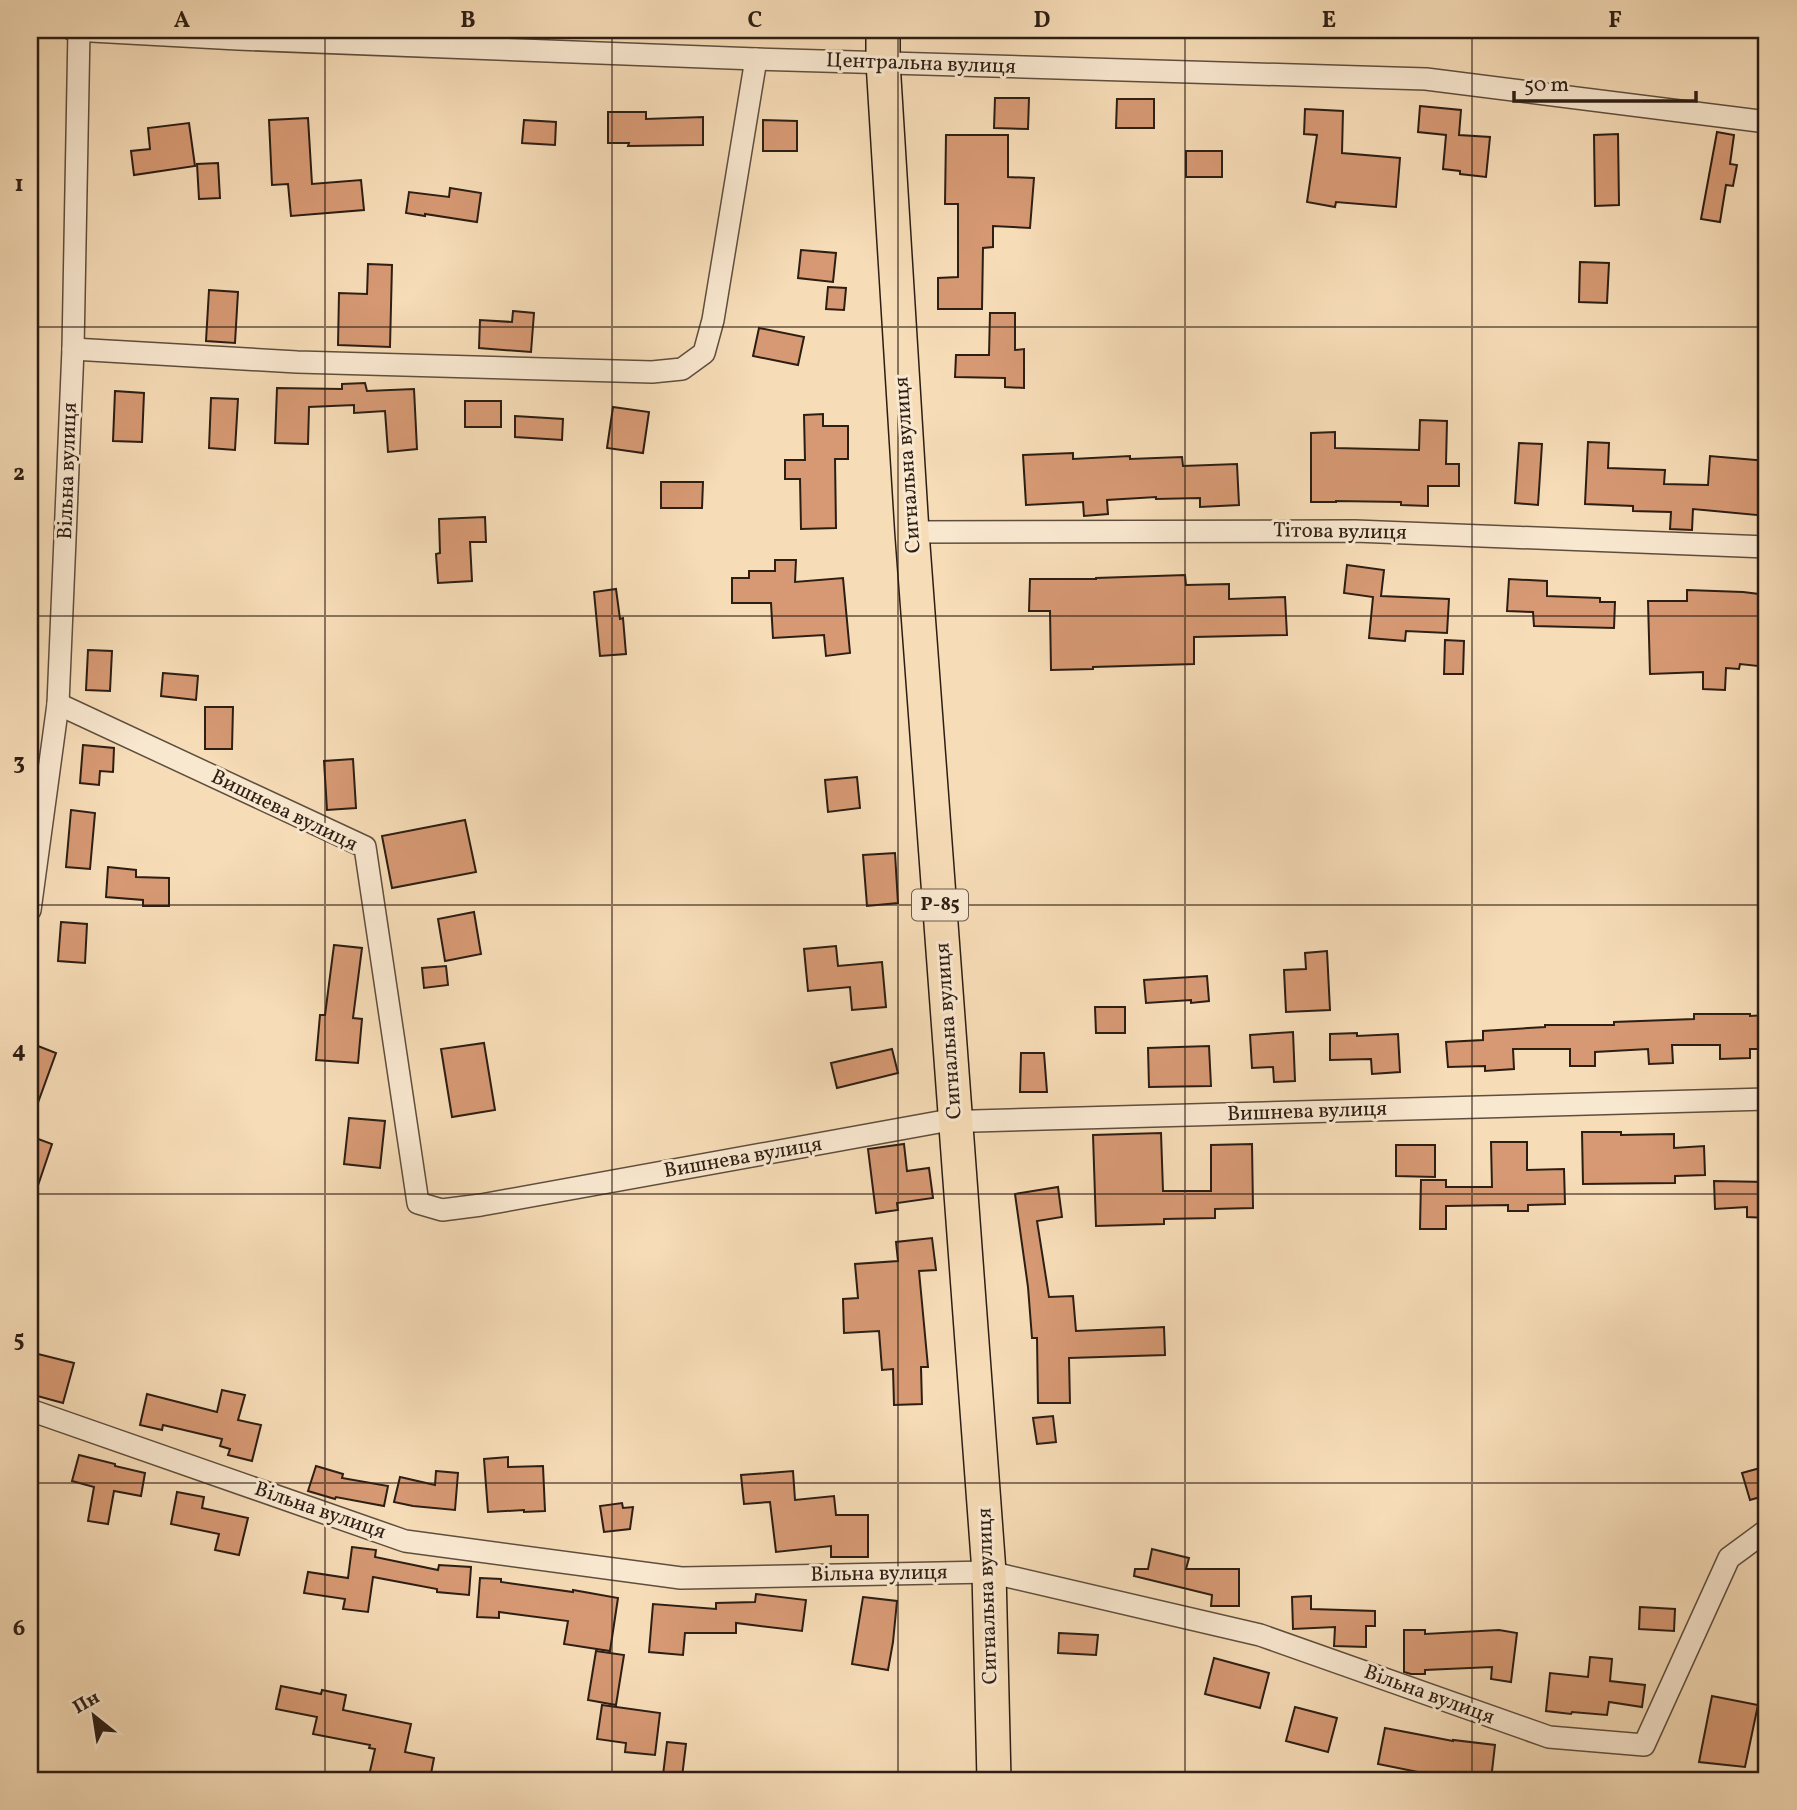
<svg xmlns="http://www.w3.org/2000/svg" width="1797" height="1810" font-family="Vollkorn,serif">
<rect width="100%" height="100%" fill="#f6dcb7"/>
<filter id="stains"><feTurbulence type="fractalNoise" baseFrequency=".00286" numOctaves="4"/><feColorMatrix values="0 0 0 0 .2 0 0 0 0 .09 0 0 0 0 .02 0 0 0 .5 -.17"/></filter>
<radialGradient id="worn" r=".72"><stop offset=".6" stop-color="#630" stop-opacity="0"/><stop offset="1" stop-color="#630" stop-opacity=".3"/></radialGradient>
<g fill="#d69973" stroke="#2d1e14" stroke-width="2">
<path d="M995,98H1029L1028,129L994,128Z"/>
<path d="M1117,99H1154V128H1116Z"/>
<path d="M1420,106L1461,110L1459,135L1490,137L1486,177L1460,174V171L1443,169L1446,135L1418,132Z"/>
<path d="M1305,109L1343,111L1342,153L1400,158L1396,207L1336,202L1335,207L1307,202L1317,135L1304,134Z"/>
<path d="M608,112H646V119L703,117V145L628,146L629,143H608Z"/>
<path d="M308,118L312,184L361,180L364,210L291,216L288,184L272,185L269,120Z"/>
<path d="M524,120L556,122L555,145L522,143Z"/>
<path d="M763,120L797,121V151H763Z"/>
<path d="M189,123L195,166L134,175L131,151L150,149L148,128Z"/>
<path d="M1717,132L1734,135L1730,164L1737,165L1733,186L1726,185L1720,222L1701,219Z"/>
<path d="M1618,134L1619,205L1595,206L1594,135Z"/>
<path d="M946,135H1008V177L1034,178L1030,228L993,226V247L983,248L982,309H938V278L958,277V204H945Z"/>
<rect x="1186" y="151" width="36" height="26"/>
<path d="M218,163L220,198L199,199L197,164Z"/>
<path d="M450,188L481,193L477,222L425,214V216L406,213L409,192L449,197Z"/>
<path d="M801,250L836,253L833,282L798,278Z"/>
<path d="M1580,262L1609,263L1607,303L1579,302Z"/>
<path d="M368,264L392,265L390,347L338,345L339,293L367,294Z"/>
<path d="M828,287L846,288L844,310L826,309Z"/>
<path d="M209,290L238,292L235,343L206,341Z"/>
<path d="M513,311L534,313L531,352L479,348L480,320L512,322Z"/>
<path d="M990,313H1015V350L1024,349V388L1005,387V378L955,377L956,355H989Z"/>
<path d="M759,328L804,337L798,365L753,356Z"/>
<path d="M365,383L367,391L414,389L417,449L388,452L385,411L354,413V405L309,407L308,444L275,443L277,388L342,389V384Z"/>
<path d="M115,391L144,393L142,442L113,441Z"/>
<path d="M211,398L238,399L235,450L209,448Z"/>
<rect x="465" y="401" width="36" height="26"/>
<path d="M613,407L649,412L643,453L607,448Z"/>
<path d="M823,414V426H848V459H835L836,528L801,529L800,479H785V460H805L804,415Z"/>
<path d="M515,416L563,419L562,440L515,437Z"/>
<path d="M1420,420L1447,421L1446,464H1459V486H1428V506L1401,505V502L1336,501V502H1311V433L1335,432V448L1419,450Z"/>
<path d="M1588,442L1609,443L1608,468L1665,470L1664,484L1708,485L1710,456L1767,461V516L1693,509L1692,530L1670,529L1671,512L1633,511V506L1585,504Z"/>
<path d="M1519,443L1542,444L1538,505L1515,503Z"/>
<path d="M1073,453V459L1130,456V459L1182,457L1183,466L1237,464L1239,505L1200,507V498L1156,499V497L1107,500L1108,514L1084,516L1083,502L1026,505L1023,455Z"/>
<path d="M661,482H703L702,508H661Z"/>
<path d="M485,517L486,542H470L472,581L438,583L436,554L440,553L439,519Z"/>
<path d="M775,560H796L795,582L843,578L850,653L826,656L824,635L773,638L771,603H732V578H749V571H775Z"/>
<path d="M1347,565L1384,570L1381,596L1449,599L1447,633L1406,631L1405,641L1369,638L1373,597L1344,593Z"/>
<path d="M1185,575L1186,585L1229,584V599L1285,597L1287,635L1194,637V664L1093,667V669L1051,670L1050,611H1029L1030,579H1096V578Z"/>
<path d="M1509,579L1547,581V596L1600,598V602H1615L1614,628L1534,626L1533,612L1507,611Z"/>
<path d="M616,589L620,619L623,618L626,654L600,656L594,592Z"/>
<path d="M1687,590L1743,592L1767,595V667L1740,664L1739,669L1726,668L1725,690L1703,689V672L1650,674L1648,601H1687Z"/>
<path d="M1445,640L1464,641L1463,674H1444Z"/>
<path d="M88,650L112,651L110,691L86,690Z"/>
<path d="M163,673L198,676L196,700L161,696Z"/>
<path d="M205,707H233L232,749H205Z"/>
<path d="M83,745L114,748L113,772L100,771L99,785L80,783Z"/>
<path d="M353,759L356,808L327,810L324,761Z"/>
<path d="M857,777L860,808L828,812L825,780Z"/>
<path d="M71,810L95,813L90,869L66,867Z"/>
<path d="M465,820L476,872L392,888L382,836Z"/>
<path d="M895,853L898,903L867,906L863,855Z"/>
<path d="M108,867L136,870V877L169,878V906H143V900L106,897Z"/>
<path d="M474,912L481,954L445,961L438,919Z"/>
<path d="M61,922L87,924L85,963L58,961Z"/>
<path d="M334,945L362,948L353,1018L362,1019L358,1063L316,1060L320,1015H325Z"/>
<path d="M836,946L838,966L882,962L886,1007L852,1010L850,987L808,991L804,949Z"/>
<path d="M1327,951L1330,1010L1286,1012L1284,970L1306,969L1305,953Z"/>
<path d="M446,966L448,985L424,988L422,968Z"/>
<path d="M1207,976L1209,1001L1191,1003V1000L1146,1003L1144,980Z"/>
<path d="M1095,1007H1125V1033H1096Z"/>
<path d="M1694,1014H1750V1016L1767,1015V1049H1750V1058L1720,1059V1045H1672L1673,1063L1649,1064L1648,1049L1595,1052V1066H1570V1049H1513L1514,1069L1485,1071V1066L1448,1067L1446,1042L1483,1040V1031L1545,1027V1025H1614V1022L1694,1019Z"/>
<path d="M1293,1032L1295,1081L1274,1082L1273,1067L1252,1068L1250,1035Z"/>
<path d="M1357,1033V1036L1398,1034L1400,1072L1372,1074L1371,1059L1330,1060V1034Z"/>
<path d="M484,1043L495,1110L452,1117L441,1049Z"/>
<path d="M38,1046L56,1053L32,1119H30V1070Z"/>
<path d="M1209,1046L1211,1086L1149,1087L1148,1048Z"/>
<path d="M892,1049L898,1073L837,1088L831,1063Z"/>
<path d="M1021,1053H1044L1047,1092H1020Z"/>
<path d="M349,1118L385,1121L380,1168L344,1164Z"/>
<path d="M1582,1132H1621V1135L1674,1134V1148L1704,1146L1705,1175L1675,1176V1183L1583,1184Z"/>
<path d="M1161,1133L1163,1191H1211V1145L1252,1144L1253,1208L1215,1209V1218L1164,1219V1224L1096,1226L1093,1135Z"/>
<path d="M30,1136L52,1144L33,1200H30Z"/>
<path d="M1491,1142H1527V1170L1564,1169L1565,1204L1528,1205V1211H1508V1205L1446,1206V1229H1420L1421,1180H1446V1187H1492Z"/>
<path d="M904,1144L907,1171L929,1168L933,1198L897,1203L898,1210L876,1213L868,1149Z"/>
<path d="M1396,1145H1435V1177L1396,1176Z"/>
<path d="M1714,1181L1767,1182V1218L1747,1217V1207L1715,1209Z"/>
<path d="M1058,1187L1062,1217L1037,1221L1049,1297L1073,1296L1076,1331L1164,1327L1165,1355L1069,1358L1070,1403H1038L1037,1338H1032L1028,1287L1015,1194Z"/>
<path d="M932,1238L936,1270L919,1271L928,1367H921L922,1404L894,1405L893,1369L882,1370L879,1331L844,1333L843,1299L858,1298L855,1264L898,1261L896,1242Z"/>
<path d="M30,1352L74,1363L63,1403L30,1394Z"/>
<path d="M222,1390L245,1395L238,1420L261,1425L252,1461L228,1455L230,1449L220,1446L222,1439L163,1425L162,1430L140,1425L147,1394L217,1412Z"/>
<path d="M1053,1416L1056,1442L1037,1444L1033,1418Z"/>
<path d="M79,1455L115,1464V1466L145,1473L141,1496L114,1491L108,1524L88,1521L94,1487L72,1481Z"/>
<path d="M508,1457V1467L543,1466L545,1511L524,1512V1510L488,1512L484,1459Z"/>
<path d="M316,1466L343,1474L342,1478L388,1486L384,1506L336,1497L335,1499L308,1491Z"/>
<path d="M1760,1468L1767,1495L1750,1500L1742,1473Z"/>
<path d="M436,1471L458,1473L455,1510L413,1506L394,1502L400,1477L435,1485Z"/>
<path d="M793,1471L795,1500L834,1496L836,1515H868V1557H831V1546L776,1552L770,1502L744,1504L741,1475Z"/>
<path d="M177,1492L204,1497L202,1508L248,1518L239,1555L215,1550L219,1534L171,1524Z"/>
<path d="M622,1503L623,1508L633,1507L630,1529L604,1532L600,1506Z"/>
<path d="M352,1547L376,1550L375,1557L438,1570L439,1565L471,1567L469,1595L437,1592V1589L373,1577L368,1612L343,1609L345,1599L304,1593L308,1572L348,1578Z"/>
<path d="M1152,1549L1189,1558L1186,1569H1239V1606H1211L1212,1595L1134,1576L1135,1569H1148Z"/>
<path d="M480,1578L501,1579V1582L573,1592V1590L618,1598L610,1651L564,1644L568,1621L499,1612V1618L477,1617Z"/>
<path d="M756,1594L806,1600L802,1631L736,1623V1633H685L683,1655L649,1652L653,1604L716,1609V1603L755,1602Z"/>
<path d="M1311,1596V1609L1375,1611V1626H1366V1647L1334,1646L1335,1627L1293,1629L1292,1597Z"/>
<path d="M863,1597L897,1601L893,1642L888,1670L852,1664Z"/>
<path d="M1640,1607L1675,1609L1674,1631L1639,1629Z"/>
<path d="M1404,1630H1425V1634L1499,1630L1517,1633L1511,1682L1491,1679L1492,1667L1425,1670V1674H1411L1404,1672Z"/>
<path d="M1059,1633L1098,1635L1096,1655L1058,1653Z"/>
<path d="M596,1651L624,1655L616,1705L588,1700Z"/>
<path d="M1590,1657L1612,1659L1610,1681L1645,1685L1642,1707L1609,1702L1607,1715L1572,1712L1571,1714L1546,1711L1550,1673L1588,1677Z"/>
<path d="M1214,1658L1269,1673L1260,1708L1205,1694Z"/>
<path d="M281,1686L321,1694L322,1690L346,1695L343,1710L411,1724L405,1752L434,1758L430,1779L403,1773L402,1780H368L375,1749L369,1748L370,1745L313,1734L317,1717L276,1709Z"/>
<path d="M1712,1696L1758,1705L1745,1767L1699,1762Z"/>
<path d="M602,1705L660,1713L655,1755L625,1752L626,1743L597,1739Z"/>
<path d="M1295,1707L1337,1718L1328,1752L1286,1741Z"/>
<path d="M1385,1728L1453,1741V1740L1495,1745L1491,1780H1447L1448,1778L1378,1764Z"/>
<path d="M667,1742L686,1744L682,1777L663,1775Z"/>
</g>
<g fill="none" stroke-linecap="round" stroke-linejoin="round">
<defs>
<g id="minor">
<path d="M73,30L238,39L756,59L1426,79L1767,122"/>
<path d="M73,349L297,362L652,372L682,369L704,353L713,320L756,59"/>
<path d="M912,532L1355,531L1767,547"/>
<path d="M58,704L365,847L418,1203L442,1210L481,1205L939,1122L1767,1099"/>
<path d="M30,910L58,704L73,349L79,30"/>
<path d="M30,1410L405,1541L681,1578L989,1572L1260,1635L1549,1737L1644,1745L1729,1558L1767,1530"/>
</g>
<path id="primary" d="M883,30V62L912,532L989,1572L994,1780"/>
</defs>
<use href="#minor" stroke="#5f4e3d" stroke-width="24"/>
<use href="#primary" stroke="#2d1e14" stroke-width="36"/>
<use href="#minor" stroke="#f9e8d0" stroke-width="21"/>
<use href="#primary" stroke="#f6dcb7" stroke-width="33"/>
</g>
<path fill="none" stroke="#2d1e14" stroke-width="2" stroke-opacity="0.55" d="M325,30V1780M612,30V1780M898,30V1780M1185,30V1780M1472,30V1780M30,327H1767M30,616H1767M30,905H1767M30,1194H1767M30,1483H1767"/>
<g text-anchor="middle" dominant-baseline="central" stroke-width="6" stroke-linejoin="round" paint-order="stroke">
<rect fill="#f9e8d0" stroke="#6a5b4c" stroke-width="2" x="912" y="889.5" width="56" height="31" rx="5"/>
<g font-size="19" font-weight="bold" fill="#2d1e14">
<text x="940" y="905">Р-85</text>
</g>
<g font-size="21" fill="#2d1e14" stroke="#f9e8d0">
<text transform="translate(921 64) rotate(2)">Центральна вулиця</text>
<text transform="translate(908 465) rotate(-94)">Сигнальна вулиця</text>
<text transform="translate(68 471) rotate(-88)">Вільна вулиця</text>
<text transform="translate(1340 532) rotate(1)">Тітова вулиця</text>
<text transform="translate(284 811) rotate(26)">Вишнева вулиця</text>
<text transform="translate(949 1031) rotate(-94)">Сигнальна вулиця</text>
<text transform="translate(1307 1112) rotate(-2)">Вишнева вулиця</text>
<text transform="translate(743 1158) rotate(-10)">Вишнева вулиця</text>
<text transform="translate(320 1511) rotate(19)">Вільна вулиця</text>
<text transform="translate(879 1574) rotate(-1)">Вільна вулиця</text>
<text transform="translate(988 1596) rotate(-92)">Сигнальна вулиця</text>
<text transform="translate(1429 1695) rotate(20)">Вільна вулиця</text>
</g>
</g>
<rect width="1797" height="1810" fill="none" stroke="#f6dcb7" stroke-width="77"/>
<g transform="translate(94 1716) rotate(330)" stroke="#f9e8d0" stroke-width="5" paint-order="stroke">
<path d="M0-5L12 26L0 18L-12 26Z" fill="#2d1e14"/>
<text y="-10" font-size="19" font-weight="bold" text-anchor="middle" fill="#2d1e14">Пн</text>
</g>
<path d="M1514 91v10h182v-10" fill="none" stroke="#2d1e14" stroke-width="3.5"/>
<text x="1524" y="91" font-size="21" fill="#2d1e14" stroke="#f9e8d0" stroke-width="5" paint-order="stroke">50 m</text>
<rect x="38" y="38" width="1720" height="1734" fill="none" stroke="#2d1e14" stroke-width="2.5"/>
<g font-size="23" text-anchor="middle" font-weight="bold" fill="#2d1e14">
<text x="182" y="27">A</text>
<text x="468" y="27">B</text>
<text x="755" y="27">C</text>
<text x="1042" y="27">D</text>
<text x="1329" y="27">E</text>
<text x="1615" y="27">F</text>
<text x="19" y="191">1</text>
<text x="19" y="480">2</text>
<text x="19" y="769">3</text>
<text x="19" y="1057">4</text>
<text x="19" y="1346">5</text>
<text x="19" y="1635">6</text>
</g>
<rect width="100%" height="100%" filter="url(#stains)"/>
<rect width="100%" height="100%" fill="url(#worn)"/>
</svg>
